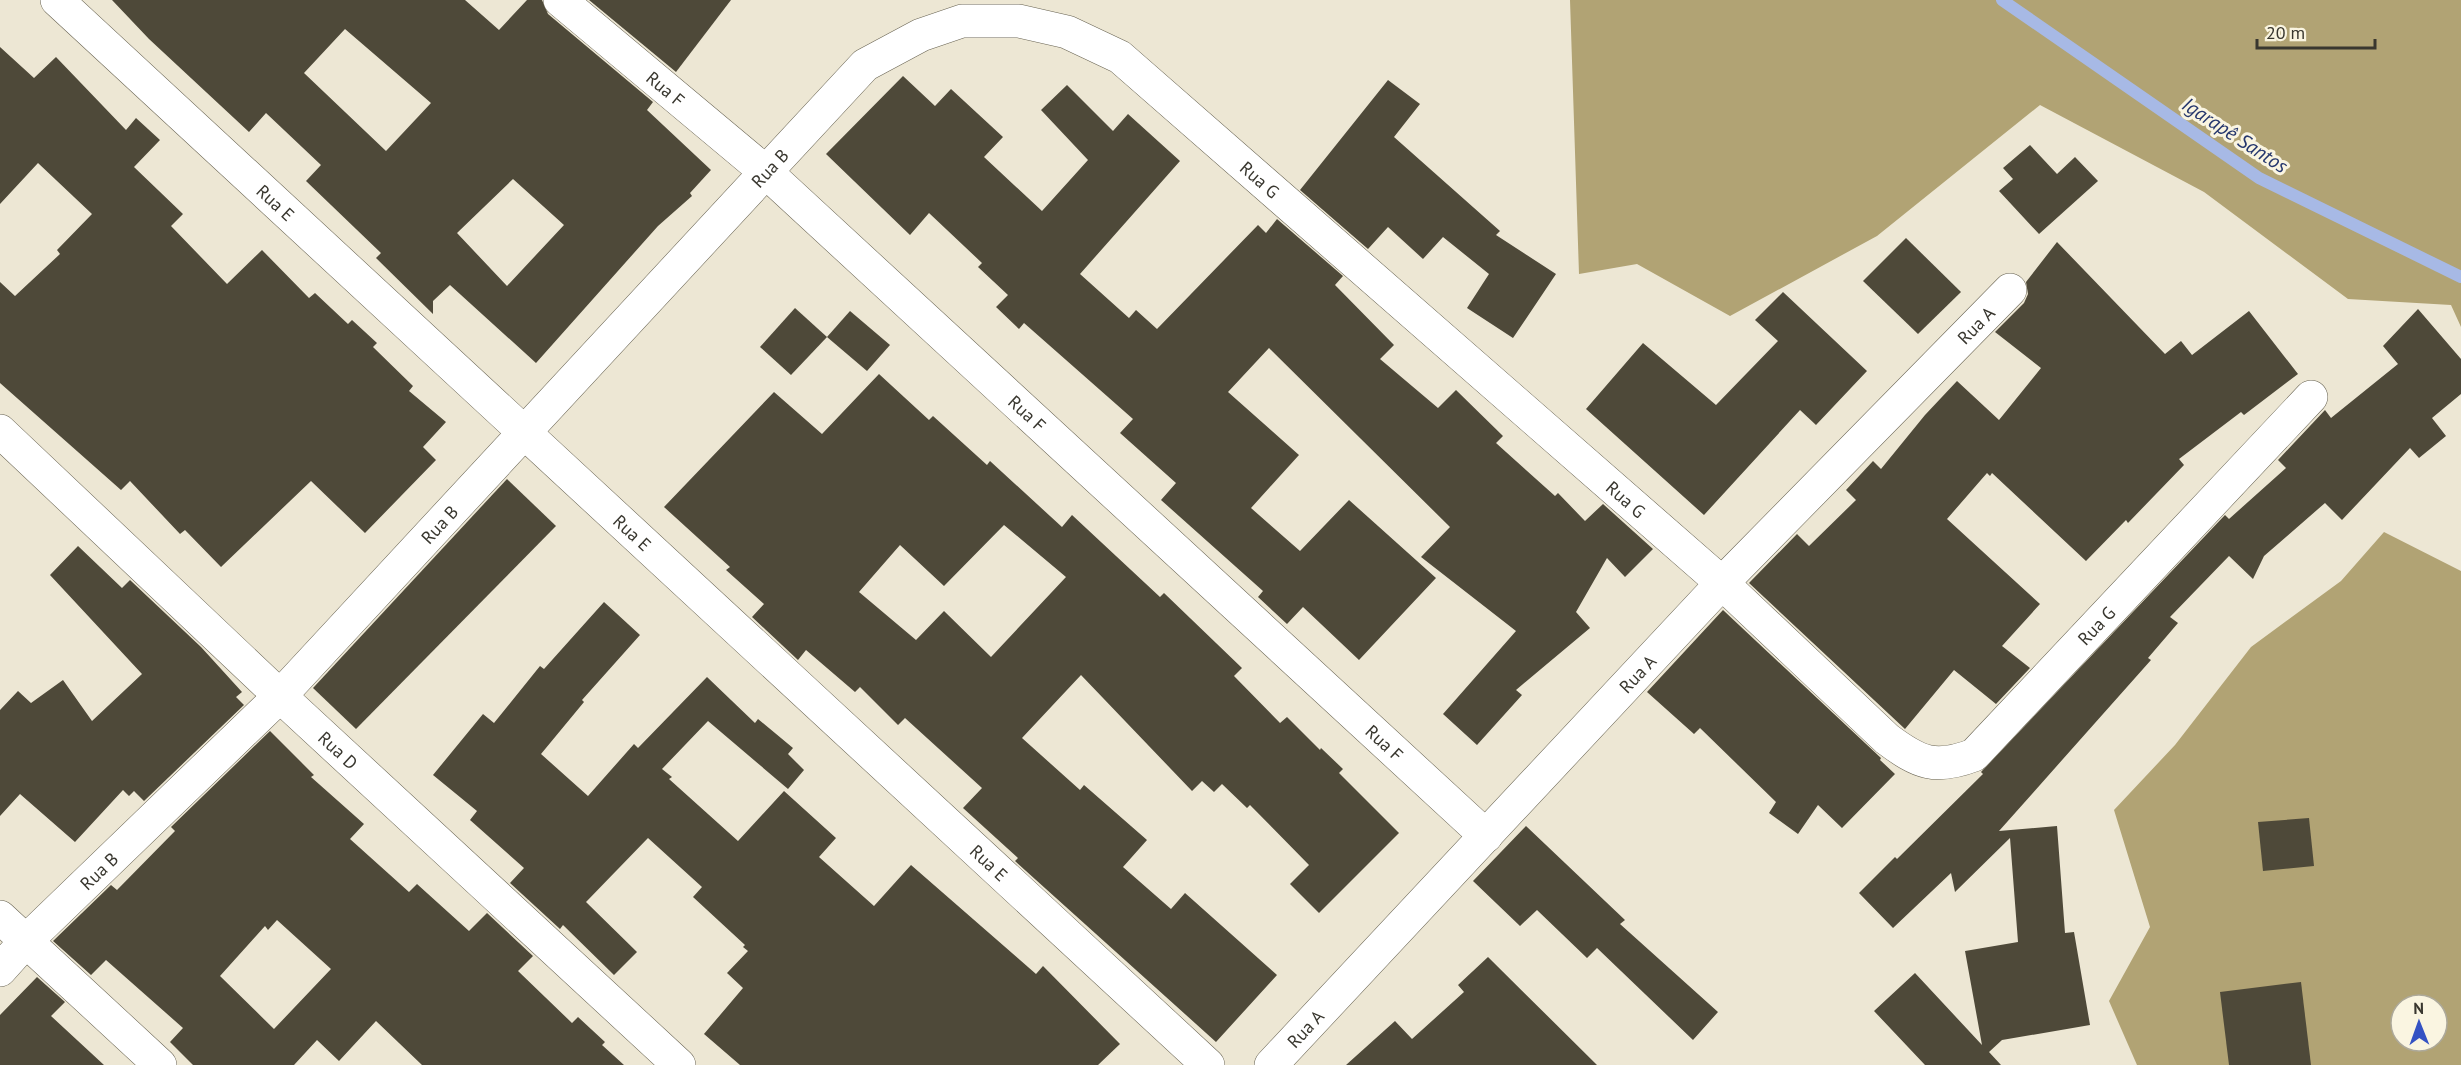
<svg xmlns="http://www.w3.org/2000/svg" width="2461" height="1065" font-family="'PT Sans',sans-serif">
<rect width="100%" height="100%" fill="#ede7d4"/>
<g fill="#b1a374" fill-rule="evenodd">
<path d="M1570,0H2461V327L2451,305L2348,299L2204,192L2040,105L1877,236L1730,316L1637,264L1579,274Z"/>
<path d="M2384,532L2461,571V1065H2137L2109,1001L2150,927L2114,810L2175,745L2251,647L2341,581ZM2401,1005H2437V1041H2401Z"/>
</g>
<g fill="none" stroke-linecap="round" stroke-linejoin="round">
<path stroke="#a7b9e5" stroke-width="12" d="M2002,0L2259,178L2461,277"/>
</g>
<g fill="#4e4939" fill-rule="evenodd">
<path d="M112,0H465L499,30L527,0H542L548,14L653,102L647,110L711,170L690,193L692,196L658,226L536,363L450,285L433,301V314L376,258L381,253L306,181L321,165L266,113L249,132L149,39ZM345,29L431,103L386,151L304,73ZM513,179L564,225L507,286L457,233Z"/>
<path d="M589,0H731L676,72Z"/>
<path d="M0,47L34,78L56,57L126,130L136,118L160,140L134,167L183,214L171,226L227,284L262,250L309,298L315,293L348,324L352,320L377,343L373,347L413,386L409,391L446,422L423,447L436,460L365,533L311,481L221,567L185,530L180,534L130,481L121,490L0,383V282L15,296L60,254L57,250L92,214L38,163L0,204Z"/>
<path d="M903,76L935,106L951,89L1003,137L984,157L1042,211L1088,160L1041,110L1067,85L1113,131L1128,114L1180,161L1080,274L1129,318L1136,310L1157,329L1258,225L1266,233L1277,219L1343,276L1335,285L1394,345L1380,359L1438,408L1456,390L1503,436L1496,443L1555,496L1558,493L1585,521L1603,504L1653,549L1625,577L1607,558L1576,612L1590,628L1516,690L1522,695L1477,745L1443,714L1516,631L1421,557L1450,527L1269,348L1228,392L1299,455L1251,508L1300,551L1349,500L1436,578L1359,660L1303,607L1287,624L1258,597L1263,591L1161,500L1176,483L1120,433L1133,419L1024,323L1019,329L996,307L1008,295L978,267L982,263L929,213L910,235L826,154Z"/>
<path d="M1388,80L1420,104L1394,137L1500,231L1496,235L1556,274L1513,338L1467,308L1489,274L1443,237L1423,259L1388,227L1368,249L1300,190Z"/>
<path d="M2030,145L2057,174L2075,157L2098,181L2039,234L1999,191L2013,179L2003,168Z"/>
<path d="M1906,238L1961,292L1918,334L1863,281Z"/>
<path d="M2057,242L2165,354L2181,341L2192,355L2249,311L2298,374L2244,415L2241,412L2179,459L2184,465L2128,523L2126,520L2086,561L1992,473L1990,476L1987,473L1947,519L2040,604L2002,646L2030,668L1996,704L1954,670L1905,729L1749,583L1797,534L1809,546L1856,500L1846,490L1873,461L1881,469L1925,415L1957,381L1999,420L2041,368L1995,332L2024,303L2028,294L2026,282Z"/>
<path d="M1783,292L1867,371L1816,425L1800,410L1704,515L1586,409L1643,343L1716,405L1778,341L1755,320Z"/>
<path d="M795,308L827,337L791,375L760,347Z"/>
<path d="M2418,309L2461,359V394L2432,418L2446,436L2419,458L2410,448L2342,520L2325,503L2264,556L2253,579L2229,556L2170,617L2178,623L2148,658L2151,660L1999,831L2057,826L2065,933L2074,932L2090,1025L2002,1040L1989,1052L2001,1065H1925L1874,1011L1915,973L1982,1045L1965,951L2018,942L2010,838L1955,892L1951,873L1893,928L1859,893L1895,857L1897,859L1983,774L1981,772L2225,515L2229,519L2286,468L2278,460L2325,410L2331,418L2398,364L2383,346Z"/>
<path d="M850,311L890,345L867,371L827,337Z"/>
<path d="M879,374L929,420L933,416L987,465L990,461L1062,527L1072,515L1160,597L1164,593L1242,668L1234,676L1280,723L1287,717L1320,750L1321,748L1343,769L1339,773L1399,833L1319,913L1290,884L1309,865L1250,805L1247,808L1222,784L1214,792L1202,781L1192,791L1081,675L1022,738L1080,790L1084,785L1147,840L1123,867L1171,909L1185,893L1277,975L1216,1042L1015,861L1018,858L963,808L982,788L905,718L898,725L860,687L855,692L806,650L798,660L752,617L764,604L726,570L730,567L664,507L774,392L822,434ZM1004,525L1066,577L991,657L944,611L916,640L859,592L900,545L944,586Z"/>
<path d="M507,479L556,526L356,729L313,688Z"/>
<path d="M78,546L122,588L130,580L201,647L242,692L236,697L244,705L144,801L134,791L129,796L123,790L75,842L20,794L0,816V710L18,691L31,703L63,680L92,721L142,674L50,575Z"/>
<path d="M604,602L640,635L582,700L584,702L541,754L588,796L634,744L638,748L707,677L755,723L758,719L793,748L788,754L804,770L788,789L708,721L662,769L672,777L669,779L738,841L784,791L836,838L819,857L874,906L911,865L1036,974L1043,966L1120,1044L1098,1065H740L704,1034L743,988L727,973L748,951L743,947L745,945L693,897L702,887L648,838L586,902L637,952L614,975L563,925L560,929L510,883L524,868L470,820L477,811L433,775L483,714L494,723L540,666L544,669Z"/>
<path d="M1723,610L1881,758L1880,760L1895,774L1842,828L1818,805L1798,834L1769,813L1776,802L1700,728L1694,734L1647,692Z"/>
<path d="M270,731L314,775L311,777L364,824L350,839L409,892L417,884L469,931L487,913L533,956L518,971L572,1023L578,1017L605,1042L602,1045L624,1065H422L376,1021L339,1061L317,1040L294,1065H193L170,1042L183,1028L106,960L91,975L53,941L111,885L117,890L175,831L171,827ZM277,920L331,969L274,1029L220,976L265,926L268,930Z"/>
<path d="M2309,818L2314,866L2263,871L2258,822Z"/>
<path d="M1526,826L1625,920L1620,924L1718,1012L1693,1040L1597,948L1587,958L1537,910L1520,926L1473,881Z"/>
<path d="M1488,957L1597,1065H1346L1395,1021L1412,1039L1464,992L1458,985Z"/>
<path d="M37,977L65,1002L51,1016L104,1065H0V1015Z"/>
<path d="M2301,982L2311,1065H2229L2220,992Z"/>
</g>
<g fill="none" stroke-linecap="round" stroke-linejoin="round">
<defs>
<g id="street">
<path id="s1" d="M57,0L1208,1065"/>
<path id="s2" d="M560,0L767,173L1486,836"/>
<path id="s3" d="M0,431L280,696L679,1065"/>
<path d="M0,917L160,1065"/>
<path id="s4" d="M0,970L26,941L280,696L865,65L921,35L962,21H1019L1067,32L1120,57L1722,583L1887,739C1919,763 1935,770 1974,755L2311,397"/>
<path id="s5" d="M1271,1065L1722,583L2010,290"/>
</g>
</defs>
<use href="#street" stroke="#686352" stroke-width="34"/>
<use href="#street" stroke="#fff" stroke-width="33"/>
</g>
<g text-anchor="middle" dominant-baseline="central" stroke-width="6" stroke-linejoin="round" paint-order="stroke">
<g font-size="18" fill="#39372f" stroke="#faf5e1">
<text stroke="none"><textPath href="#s2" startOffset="138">Rua F</textPath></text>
<text stroke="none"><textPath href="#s4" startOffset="1112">Rua B</textPath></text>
<text stroke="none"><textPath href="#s4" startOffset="1710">Rua G</textPath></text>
<text stroke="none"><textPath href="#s1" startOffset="298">Rua E</textPath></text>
<text stroke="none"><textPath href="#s5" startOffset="1022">Rua A</textPath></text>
<text stroke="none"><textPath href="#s2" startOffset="624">Rua F</textPath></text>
<text stroke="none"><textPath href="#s4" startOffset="2196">Rua G</textPath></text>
<text stroke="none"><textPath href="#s4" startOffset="626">Rua B</textPath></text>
<text stroke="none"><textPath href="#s1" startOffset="784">Rua E</textPath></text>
<text stroke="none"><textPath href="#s4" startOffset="2823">Rua G</textPath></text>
<text stroke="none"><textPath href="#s5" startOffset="536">Rua A</textPath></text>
<text stroke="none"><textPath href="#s2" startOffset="1110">Rua F</textPath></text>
<text stroke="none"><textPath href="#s3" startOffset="465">Rua D</textPath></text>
<text stroke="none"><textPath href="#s1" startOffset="1270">Rua E</textPath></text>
<text stroke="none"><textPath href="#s4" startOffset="140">Rua B</textPath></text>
<text stroke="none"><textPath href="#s5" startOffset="50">Rua A</textPath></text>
</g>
<g font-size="20" font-style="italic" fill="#26376d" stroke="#faf5e1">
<text transform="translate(2235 135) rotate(33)">Igarapê Santos</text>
</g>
</g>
<g transform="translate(2419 1023) rotate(359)"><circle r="28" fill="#faf5e1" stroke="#ada99a" stroke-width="1.5"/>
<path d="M0-4.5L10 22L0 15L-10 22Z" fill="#3452c3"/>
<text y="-9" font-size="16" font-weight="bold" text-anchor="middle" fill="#39372f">N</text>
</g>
<path d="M2257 39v9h118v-9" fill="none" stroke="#39372f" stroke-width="3"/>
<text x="2266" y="39" font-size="18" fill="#39372f" stroke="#faf5e1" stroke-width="4.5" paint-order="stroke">20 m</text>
</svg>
